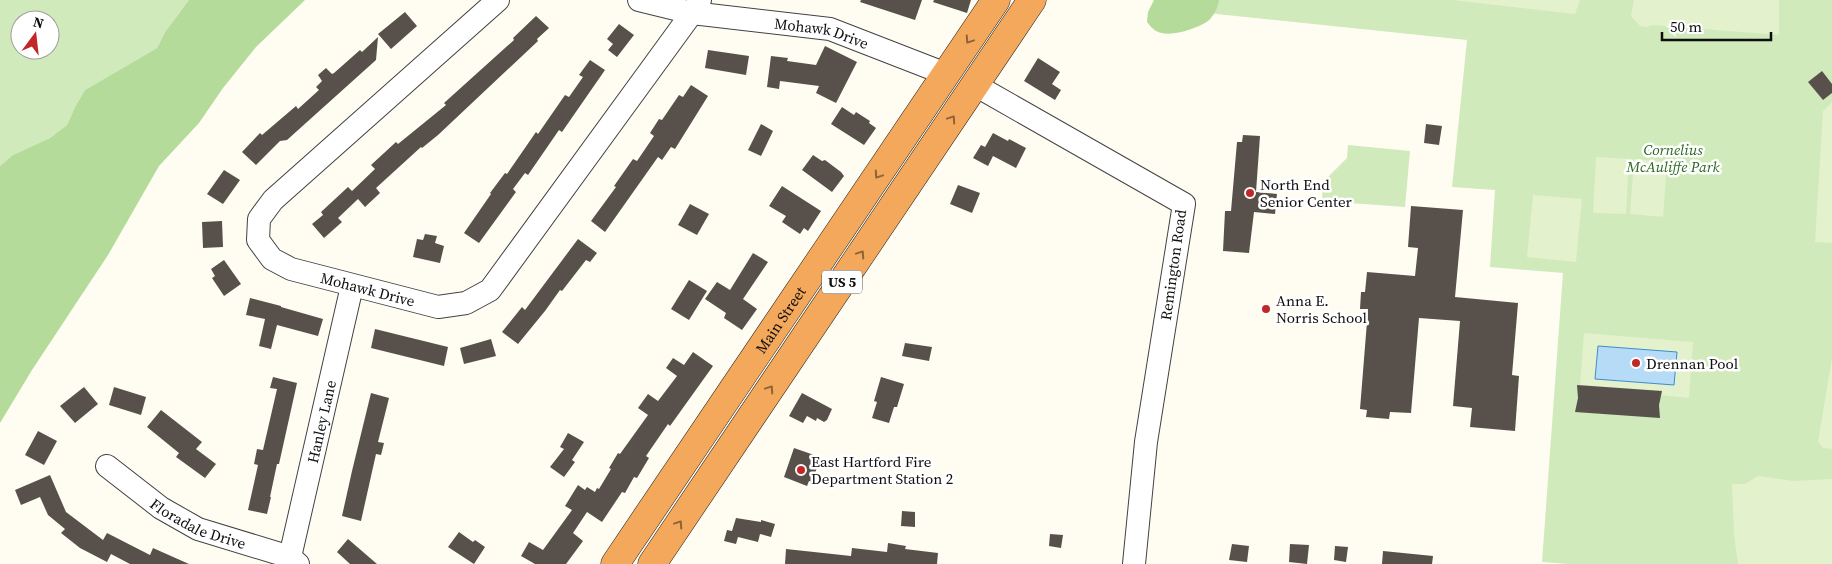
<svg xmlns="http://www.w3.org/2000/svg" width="1832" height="564" font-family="'Source Serif 4',serif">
<rect width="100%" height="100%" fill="#fffdf2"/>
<g fill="#d1eabb" fill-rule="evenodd">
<path d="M0,0H189L165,32L157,48L85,90L75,107L67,125L50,138L13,155L0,166ZM20,20H50V50H20Z"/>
<path d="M1176,0H1832V564H1567L1542,562L1563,273L1490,267L1495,190L1452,187L1467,40L1168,9Z"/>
<path d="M1348,145L1410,151L1405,207L1322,201L1323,182L1347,158Z"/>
</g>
<g fill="#b4db9a">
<path d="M189,0H305L256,47L223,88L199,123L159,166L108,255L32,370L0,423V166L13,155L50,138L67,125L75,107L85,90L157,48L165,32Z"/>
<path d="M1154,0H1219C1218,7 1214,16 1208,21C1198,28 1175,36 1162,33C1155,32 1151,27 1147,22L1148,12Z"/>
</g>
<g fill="#e3f1cd">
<path d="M1452,0H1580L1575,14Z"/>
<path d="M1634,0H1779V35L1653,25L1646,27L1640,26L1631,16Z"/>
<path d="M1832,102V243L1815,242L1823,111Z"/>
<path d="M1596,157L1629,159L1626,214L1593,213Z"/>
<path d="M1634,159L1667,162L1663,217L1630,214Z"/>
<path d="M1533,195L1582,199L1576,262L1527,257Z"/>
<path d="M1584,333L1693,342L1689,398L1661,395L1662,391L1580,385Z"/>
<path d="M1832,358V449L1823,448L1818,442Z"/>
<path d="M1758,476L1794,481L1832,479V564H1738L1734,535L1732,484H1745Z"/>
</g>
<path fill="#b6dbf6" stroke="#3d8dcd" d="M1598,346L1677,352L1674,385L1595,379Z"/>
<g fill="#58514b">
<path d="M861,0H922L915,20L860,2Z"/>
<path d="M934,0H971L967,13L933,2Z"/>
<path d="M405,12L417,26L391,49L378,34Z"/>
<path d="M536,16L549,28L537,39L538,41L438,135L422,148L421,147L376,188L380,193L365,207L358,199L338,218L342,222L324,238L312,224L323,215L321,212L348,187L352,191L375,169L371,165L396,142L398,144L446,105L444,103L514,40L513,38Z"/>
<path d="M619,24L634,35L617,57L608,50L613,44L607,39Z"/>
<path d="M378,37L376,60L287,140L280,141L256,165L242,152L260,133L262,135L296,106L298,109L319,90L316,87L322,81L318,75L326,68L332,74L334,73L360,50L362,52Z"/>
<path d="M825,46L857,62L836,103L816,93L819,86L780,81L779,89L767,87L771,56L788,58L787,61L816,65Z"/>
<path d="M708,50L749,56L746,75L705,68Z"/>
<path d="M1038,58L1060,72L1052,84L1061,90L1055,100L1024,81Z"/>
<path d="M590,60L605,70L562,132L559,130L528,175L525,173L513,189L516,192L479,243L464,233L491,194L490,193L505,173L507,174L536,132L538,134L565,95L569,97L583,77L579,75Z"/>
<path d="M1822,71L1832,84V93L1823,100L1808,82Z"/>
<path d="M691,85L708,96L675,149L671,147L662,160L658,157L605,232L591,221L616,187L614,186L633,159L637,161L654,136L650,133L659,119L662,120L679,95L683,97Z"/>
<path d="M842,107L854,115L856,112L870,121L869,123L876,128L864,145L831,124Z"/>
<path d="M761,124L773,131L761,156L748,150Z"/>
<path d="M1426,124L1442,126L1439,145L1424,143Z"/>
<path d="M993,133L1008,141L1009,139L1026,148L1016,168L993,156L988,166L973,158L981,145L985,147Z"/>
<path d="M1243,135L1260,136L1256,192L1277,194L1275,214L1254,212L1249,253L1223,251L1225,211H1231L1237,142H1242Z"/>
<path d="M813,155L822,161L825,160L841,172L844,176L832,192L802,170Z"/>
<path d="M224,170L240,180L223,204L207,194Z"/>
<path d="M958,185L980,193L972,213L950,204Z"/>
<path d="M782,186L821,211L808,231L804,228L800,234L782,222L786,216L769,206Z"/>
<path d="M690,204L709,214L697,235L678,225Z"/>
<path d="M1411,206L1463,210L1455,297L1518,303L1512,375L1519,376L1515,431L1470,427L1472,408L1453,406L1460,321L1419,318L1411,413L1390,412L1389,419L1366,417L1367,410L1360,409L1368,309H1360L1361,292H1365L1367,272L1415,276L1418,248L1408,247Z"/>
<path d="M222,221L223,247L203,248L202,222Z"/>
<path d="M425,234L437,236L435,243L444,246L440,263L413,257L417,239L423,240Z"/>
<path d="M578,239L597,253L590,262L586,260L562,291L560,290L545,311L518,344L502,332L522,307L525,310Z"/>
<path d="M753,253L768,262L743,299L757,309L742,330L724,318L726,313L705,299L717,282L730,290Z"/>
<path d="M224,260L241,284L224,296L212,278L215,276L211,269Z"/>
<path d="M689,280L707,291L689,320L671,309Z"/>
<path d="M250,298L281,306V307L323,319L318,336L277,325L271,349L259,346L265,319L246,315Z"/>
<path d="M375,329L448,347L444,366L371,348Z"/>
<path d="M491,339L496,356L464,364L460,348Z"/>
<path d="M905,343L932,347L929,361L902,356Z"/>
<path d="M693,352L713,366L670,426L668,424L646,456L649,458L637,478L634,477L625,493L622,492L602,522L587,512L573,533L583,541L566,564H535L521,556L529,542L543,550L572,510L565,506L578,485L585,490L587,487L595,492L597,488L599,489L611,469L609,468L618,453L620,454L648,415L638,408L648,394L658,401L677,376L666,368L673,358L684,365Z"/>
<path d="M273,377L297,383L279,464H277L270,497H271L267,514L248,510L258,465L254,464L257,449L263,450L277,389L270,388Z"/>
<path d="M881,377L904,384L897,407H894L889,423L872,418L877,402L874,401Z"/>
<path d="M1577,385L1662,391L1659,405L1660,418L1575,412L1578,398Z"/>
<path d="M84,387L98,404L75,423L60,406Z"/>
<path d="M114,387L146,397L141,415L109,405Z"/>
<path d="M371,393L389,398L378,442L384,443L381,455L376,454L361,521L342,516L352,471Z"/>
<path d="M802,393L832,409L827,420L824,422L817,418L816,421L807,416L803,423L789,416Z"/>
<path d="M161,410L202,442L196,449L216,464L205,478L176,457L179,453L147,427Z"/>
<path d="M38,431L57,441L44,465L25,455Z"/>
<path d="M568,433L584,442L572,460L575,462L564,477L550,467L564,449L560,447Z"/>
<path d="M794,448L814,455L813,460L819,462L812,482L809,481L807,486L784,477Z"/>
<path d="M50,475L66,512L103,540L107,533L150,555L153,548L189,564H130L111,554L107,562L80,548L61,533L65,529L48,515L40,497L21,505L15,490Z"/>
<path d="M902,511L915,512V527L901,526Z"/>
<path d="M736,518L761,522V520L775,524L771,537L760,534L758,542L738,537L736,544L724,541L727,530L732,531Z"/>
<path d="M459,532L473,542L475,540L485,547L474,564L448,547Z"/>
<path d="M1050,534L1063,535L1061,548L1049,546Z"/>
<path d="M348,539L377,564H350L337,552Z"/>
<path d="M888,543L906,546L905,549L938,553L937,564H785L786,549L851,556L852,548L887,552Z"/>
<path d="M1232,544L1249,546L1247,562L1229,560Z"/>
<path d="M1290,544L1309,545L1307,564L1289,562Z"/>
<path d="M1335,546L1348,547L1346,562L1334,560Z"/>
<path d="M1383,551L1433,556L1432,564H1382Z"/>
</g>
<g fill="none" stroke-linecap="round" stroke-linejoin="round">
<defs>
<g id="minor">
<path id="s1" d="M498,0L273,200L259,219L258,240L272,259L291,269L438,307L466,303L490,290L692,13L700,0"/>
<path id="s2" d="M639,0L692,13L830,29L946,74"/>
<path d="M975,85L1184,204L1146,442L1134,564"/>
<path id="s3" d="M107,466L161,508L198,529L290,557L298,564"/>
<path id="s4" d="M290,557L352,286"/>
</g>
<g id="highway">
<path id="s5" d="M615,564L996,0"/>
<path d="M652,564L1032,0"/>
</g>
</defs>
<use href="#minor" stroke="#424242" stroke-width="24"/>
<use href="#highway" stroke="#202020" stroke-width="29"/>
<use href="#minor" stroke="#fff" stroke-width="22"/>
<use href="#highway" stroke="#f4a85b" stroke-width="28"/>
</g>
<defs><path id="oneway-chevron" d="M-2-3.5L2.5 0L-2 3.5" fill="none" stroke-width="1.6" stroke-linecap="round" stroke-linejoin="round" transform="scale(1.25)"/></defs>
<g stroke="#8d6339">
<use href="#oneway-chevron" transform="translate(969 40) rotate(124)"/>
<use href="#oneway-chevron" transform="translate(952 119) rotate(-56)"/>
<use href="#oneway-chevron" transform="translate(878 175) rotate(124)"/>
<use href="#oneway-chevron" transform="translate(861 254) rotate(-56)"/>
<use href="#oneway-chevron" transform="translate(770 389) rotate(-56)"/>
<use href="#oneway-chevron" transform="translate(679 524) rotate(-56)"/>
</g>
<g fill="#c02726" stroke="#fff" stroke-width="2">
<circle cx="1250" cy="193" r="5"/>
<circle cx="1266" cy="309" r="5"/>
<circle cx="1636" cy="363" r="5"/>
<circle cx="801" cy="470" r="5"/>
</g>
<g text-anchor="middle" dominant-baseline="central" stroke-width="5" stroke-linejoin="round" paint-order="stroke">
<rect fill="#fff" stroke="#575757" stroke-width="1" x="822" y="270.5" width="40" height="23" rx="4"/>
<g font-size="14" font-weight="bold" fill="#0f0f0f">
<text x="842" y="282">US 5</text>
</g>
<g font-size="15" fill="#0f0f0f" stroke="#fff">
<text stroke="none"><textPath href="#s2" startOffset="186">Mohawk Drive</textPath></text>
<text transform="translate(1173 265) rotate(-82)">Remington Road</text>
<text stroke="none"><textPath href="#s1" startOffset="470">Mohawk Drive</textPath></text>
<text stroke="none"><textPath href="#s5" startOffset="295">Main Street</textPath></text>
<text stroke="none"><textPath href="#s4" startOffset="139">Hanley Lane</textPath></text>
<text stroke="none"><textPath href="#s3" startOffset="109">Floradale Drive</textPath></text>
</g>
<g font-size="15" font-style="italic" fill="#2a681f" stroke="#fff">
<text x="1673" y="149">Cornelius<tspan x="1673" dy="17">McAuliffe Park</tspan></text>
</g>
<g font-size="15" fill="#0f0f0f" stroke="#fff" text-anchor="start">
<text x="1260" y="184">North End<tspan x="1260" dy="17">Senior Center</tspan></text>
<text x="1276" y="300">Anna E.<tspan x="1276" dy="17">Norris School</tspan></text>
<text x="1646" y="363">Drennan Pool</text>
<text x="811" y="461">East Hartford Fire<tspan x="811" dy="17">Department Station 2</tspan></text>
</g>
</g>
<g transform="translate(35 35) rotate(15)"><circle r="24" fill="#ffffff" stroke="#9f9f9f"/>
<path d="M0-4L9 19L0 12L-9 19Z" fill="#c02726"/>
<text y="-8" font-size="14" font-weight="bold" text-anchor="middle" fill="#0f0f0f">N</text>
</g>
<path d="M1662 32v8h109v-8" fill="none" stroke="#0f0f0f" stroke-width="2.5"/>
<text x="1670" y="32" font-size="15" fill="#0f0f0f" stroke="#ffffff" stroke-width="4" paint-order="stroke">50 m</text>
</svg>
